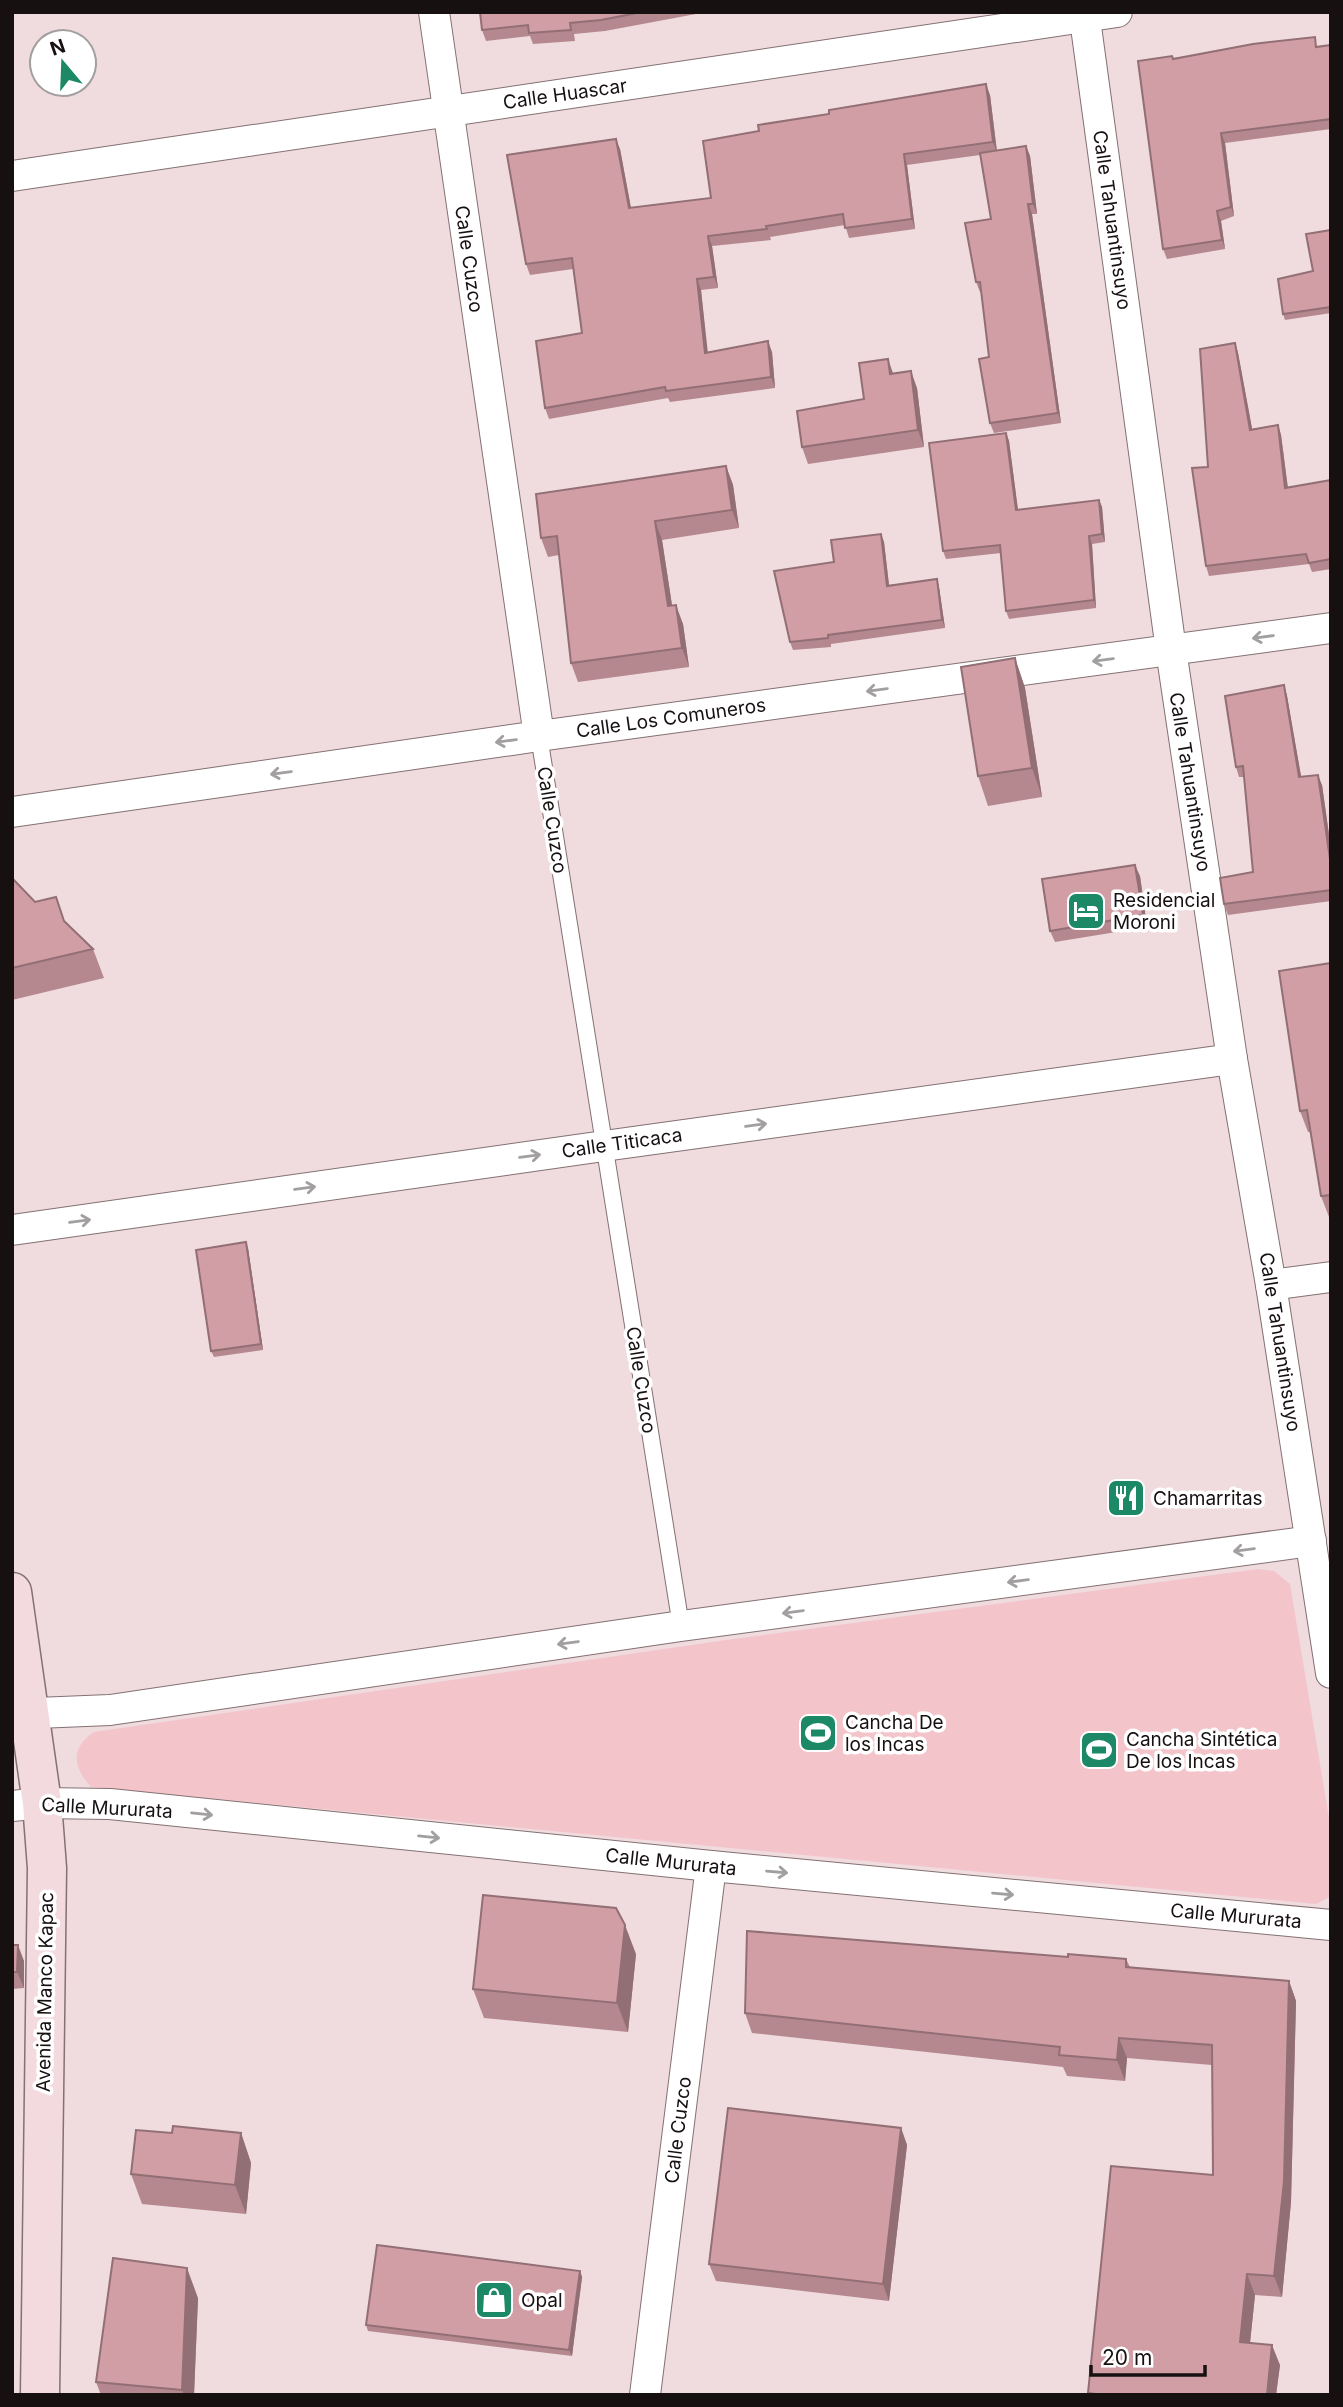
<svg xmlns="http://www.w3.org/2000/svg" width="1343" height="2407" font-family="Inter,sans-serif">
<rect width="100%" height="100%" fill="#f0dbde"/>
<path fill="#f3c4ca" d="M1258,1569L1274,1571L1290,1584L1331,1830V1896L1316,1904L91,1787C73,1767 70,1748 94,1732L726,1640Z"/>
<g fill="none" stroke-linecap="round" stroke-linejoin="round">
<defs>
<path id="lane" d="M539,736L681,1626"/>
<g id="street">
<path d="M434,12L539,736"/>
<path d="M1084,12L1171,650L1232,1059L1271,1285L1331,1673"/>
<path d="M12,176L1117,12"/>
<path d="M12,812L539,736L1331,628"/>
<path d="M12,1230L604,1146L1232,1059"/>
<path d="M1271,1285L1331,1277"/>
<path d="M12,1714L110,1710L681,1626L1311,1541"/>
<path d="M12,1806L42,1803L110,1804L711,1866L1331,1925"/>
<path d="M645,2395L711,1866"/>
</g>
<path id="secondary" d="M12,1592L42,1803L47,1868L40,2395"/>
</defs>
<use href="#lane" stroke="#837173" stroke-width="18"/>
<use href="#street" stroke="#837173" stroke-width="32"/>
<use href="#secondary" stroke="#837173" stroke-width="41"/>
<use href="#lane" stroke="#fff" stroke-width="16"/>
<use href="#street" stroke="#fff" stroke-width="30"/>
<use href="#secondary" stroke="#f3dadf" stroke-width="38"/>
</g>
<g fill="#b4888e">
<path d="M480,12H711L696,14L605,31L574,34L575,41L533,44L530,36L486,41L482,30Z"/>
<path d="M1331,45V129L1225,143L1234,216L1221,221L1225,249L1167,259L1163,249L1173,58Z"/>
<path d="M990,95L997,151L1026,146L1030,156L1037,214H1032L1061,423L994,433L990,423L989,357L981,292H980L976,282L991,219L980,155L907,165L915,229L849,238L845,225L770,237L771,240L712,246L718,288L701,290L707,352H772L775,388L670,402L668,398L549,419L545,408L582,333L573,269L530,275L526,264L620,149L631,208L711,198Z"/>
<path d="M1331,230V313L1285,320L1283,314L1313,271Z"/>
<path d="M1235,343L1238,353L1252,429L1278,425L1281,435L1288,488L1331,480V569L1312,572L1309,564L1209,576L1206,566L1208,467Z"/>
<path d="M893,373L917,388L924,447L808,464L802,447L864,399Z"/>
<path d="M1006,433L1009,441L1018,510L1099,500L1102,507L1105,542L1092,544L1096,608L1009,619L1006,611L1001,553L946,559L943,551Z"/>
<path d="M726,466L733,485L739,528L662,540L672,605L683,624L689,667L578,682L571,663L559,555L548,557L541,538Z"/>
<path d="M881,534L884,542L889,585L937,579L939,587L945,628L831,644V647L793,650L790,642L834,562Z"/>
<path d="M1015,658L1025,688L1042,797L988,806L978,776Z"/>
<path d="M1284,685L1287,696L1301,777L1322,785L1331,849V901L1228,915L1224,904L1253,872L1244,777H1239L1236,767Z"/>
<path d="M1140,876L1147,927L1055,942L1050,931Z"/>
<path d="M12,878L35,902L65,922L93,949L104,978L12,1000Z"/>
<path d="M1331,963V1217H1329L1321,1196L1311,1132H1308L1300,1111Z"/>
<path d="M248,1248L263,1350L214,1357L211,1351Z"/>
<path d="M12,1945L24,1961V1988L12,1989Z"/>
<path d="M636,1954L628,2032L484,2018L473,1989Z"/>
<path d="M1068,1957L1126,1959L1130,1967L1289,1981L1296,2001L1291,2202L1282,2297L1255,2295L1250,2343L1280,2365L1276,2395H1089L1088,2393L1213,2175L1212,2065L1127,2058L1125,2081L1067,2076L1063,2067L752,2033L745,2013Z"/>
<path d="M901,2128L907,2145L889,2301L716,2281L709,2264Z"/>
<path d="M172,2133H241L251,2163L246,2214L142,2204L131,2174Z"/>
<path d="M580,2271L582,2277L572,2356L368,2331L366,2325Z"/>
<path d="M198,2298L194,2395H101L96,2382Z"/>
</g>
<g fill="#926f74">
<path d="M986,84L990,95L997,153L993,142Z"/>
<path d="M1221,133L1225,143L1234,216L1231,207Z"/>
<path d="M616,139L620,149L633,219L629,208Z"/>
<path d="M1026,146L1030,156L1037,214L1033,204Z"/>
<path d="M904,154L907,165L915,229L912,219Z"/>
<path d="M1028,204L1032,214L1061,423L1058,413Z"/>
<path d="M1217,211L1221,221L1225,249L1222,240Z"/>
<path d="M708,236L712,246L718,288L714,277Z"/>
<path d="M697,279L701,290L709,363L705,353Z"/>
<path d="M768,341L772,352L775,388L771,377Z"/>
<path d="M1235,343L1238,353L1254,439L1250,430Z"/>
<path d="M888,359L894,376L890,374Z"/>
<path d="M911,371L917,388L924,447L918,430Z"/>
<path d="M1278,425L1281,435L1289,498L1285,488Z"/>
<path d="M1006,433L1009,441L1019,518L1016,510Z"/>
<path d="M726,466L733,485L739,528L732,510Z"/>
<path d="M1099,500L1102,507L1105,542L1102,534Z"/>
<path d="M655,521L662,540L675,625L668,606Z"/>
<path d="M881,534L884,542L890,594L887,586Z"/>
<path d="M1089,536L1092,544L1096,608L1094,600Z"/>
<path d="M937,579L939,587L945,628L942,620Z"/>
<path d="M676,605L683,624L689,667L682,648Z"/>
<path d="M1015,658L1025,688L1042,797L1032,768Z"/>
<path d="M1284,685L1287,696L1303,787L1299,777Z"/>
<path d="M1318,775L1322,785L1331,849V866Z"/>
<path d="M1135,865L1140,876L1147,927L1143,915Z"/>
<path d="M246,1242L248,1248L263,1350L261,1344Z"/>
<path d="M625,1925L636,1954L628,2032L617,2003Z"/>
<path d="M18,1945L24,1961V1988L17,1972Z"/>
<path d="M1289,1981L1296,2001L1291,2202L1282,2297L1274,2276Z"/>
<path d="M1119,2038L1127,2058L1125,2081L1117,2060Z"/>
<path d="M901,2128L907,2145L889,2301L883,2284Z"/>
<path d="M241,2133L251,2163L246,2214L235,2185Z"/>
<path d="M187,2268L198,2298L194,2395H184L182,2390Z"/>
<path d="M580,2271L582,2277L572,2356L569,2350Z"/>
<path d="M1247,2274L1255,2295L1248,2362L1240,2342Z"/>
<path d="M1272,2345L1280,2365L1276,2395H1267Z"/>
</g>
<g fill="#d19ea5" stroke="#926f74" stroke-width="2">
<path d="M480,12H642L601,20L570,23L571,30L529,33L528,25L482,30Z"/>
<path d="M1315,37L1316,47L1331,45V119L1221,133L1231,207L1217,211L1222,240L1163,249L1138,61L1172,56L1173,59L1253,44Z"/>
<path d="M986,84L993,142L904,154L912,219L845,228L843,214L766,226L767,229L708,236L714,277L697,279L705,353L768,341L771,377L666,391L665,387L545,408L536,341L582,333L572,258L526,264L507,155L616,139L629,208L711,198L703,141L759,131L758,125L829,114V110Z"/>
<path d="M1026,146L1033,204H1028L1058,413L990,423L979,359L989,357L980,282H976L965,223L991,219L980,153Z"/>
<path d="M1331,230V307L1283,314L1278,279L1313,271L1306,234Z"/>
<path d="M1235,343L1250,430L1278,425L1285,488L1331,480V559L1309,563L1306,554L1206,566L1192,468L1208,467L1200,349Z"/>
<path d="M888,359L890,374L911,371L918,430L802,447L797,411L864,399L859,363Z"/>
<path d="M1006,433L1016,510L1099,500L1102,534L1089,536L1094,600L1006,611L1000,545L943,551L929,443Z"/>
<path d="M726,466L732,510L655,521L668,606L676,605L682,648L571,663L557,536L541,538L536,494Z"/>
<path d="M881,534L887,586L937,579L942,620L828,635V638L790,642L774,571L834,562L831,540Z"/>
<path d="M1015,658L1032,768L978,776L961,667Z"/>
<path d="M1284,685L1299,777L1318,775L1331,866V890L1224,904L1220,878L1253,872L1243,766L1236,767L1225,696Z"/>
<path d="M1135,865L1143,915L1050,931L1042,879Z"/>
<path d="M12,878L35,902L56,897L64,921L93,949L12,968Z"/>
<path d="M1331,963V1195L1321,1196L1307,1110L1300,1111L1279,971Z"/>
<path d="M246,1242L261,1344L211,1351L196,1250Z"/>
<path d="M483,1895L616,1908L625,1925L617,2003L473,1989Z"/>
<path d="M747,1931L1068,1957V1954L1126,1959V1967L1289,1981L1284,2181L1274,2276L1247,2274L1240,2342L1272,2345L1267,2395H1103L1088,2393L1111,2166L1213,2175L1212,2045L1119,2038L1117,2060L1059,2055L1060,2047L745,2013Z"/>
<path d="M12,1945H18L17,1972H12Z"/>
<path d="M728,2108L901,2128L883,2284L709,2264Z"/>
<path d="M173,2126L241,2133L235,2185L131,2174L136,2130L172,2133Z"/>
<path d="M377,2245L580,2271L569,2350L366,2325Z"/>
<path d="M113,2258L187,2268L182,2390L96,2382Z"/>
</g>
<defs><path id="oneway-shaft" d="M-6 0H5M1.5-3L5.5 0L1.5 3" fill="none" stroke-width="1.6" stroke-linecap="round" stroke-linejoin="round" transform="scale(1.75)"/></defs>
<g stroke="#a29fa0">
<use href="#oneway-shaft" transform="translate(1263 637) rotate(172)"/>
<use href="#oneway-shaft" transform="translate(1103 660) rotate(172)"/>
<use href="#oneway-shaft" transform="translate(877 690) rotate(172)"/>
<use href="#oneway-shaft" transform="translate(506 741) rotate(172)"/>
<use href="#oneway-shaft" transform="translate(281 773) rotate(172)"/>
<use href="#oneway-shaft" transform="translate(756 1125) rotate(-8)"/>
<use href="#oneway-shaft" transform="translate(530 1156) rotate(-8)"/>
<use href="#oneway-shaft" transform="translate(305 1188) rotate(-8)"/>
<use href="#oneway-shaft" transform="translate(80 1221) rotate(-8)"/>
<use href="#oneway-shaft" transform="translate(1244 1550) rotate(172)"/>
<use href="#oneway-shaft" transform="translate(1018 1581) rotate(172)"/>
<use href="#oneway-shaft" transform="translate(793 1612) rotate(172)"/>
<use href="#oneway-shaft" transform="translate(568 1643) rotate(172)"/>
<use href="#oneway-shaft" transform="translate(202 1814) rotate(6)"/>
<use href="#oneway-shaft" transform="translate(429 1837) rotate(6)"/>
<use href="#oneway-shaft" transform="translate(777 1872) rotate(5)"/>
<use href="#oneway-shaft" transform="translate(1003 1894) rotate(5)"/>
</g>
<defs>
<symbol id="hotel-square" viewBox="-11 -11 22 22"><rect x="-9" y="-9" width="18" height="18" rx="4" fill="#1c8865" stroke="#fff"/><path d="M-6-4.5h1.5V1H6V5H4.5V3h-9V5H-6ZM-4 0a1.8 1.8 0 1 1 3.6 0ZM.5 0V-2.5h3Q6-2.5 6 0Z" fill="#fff"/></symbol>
<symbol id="restaurant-square" viewBox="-11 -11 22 22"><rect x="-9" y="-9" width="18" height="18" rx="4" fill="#1c8865" stroke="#fff"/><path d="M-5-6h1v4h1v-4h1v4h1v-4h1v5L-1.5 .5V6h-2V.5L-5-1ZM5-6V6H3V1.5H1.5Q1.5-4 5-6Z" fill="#fff"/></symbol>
<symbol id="stadium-square" viewBox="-11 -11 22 22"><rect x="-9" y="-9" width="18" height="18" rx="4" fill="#1c8865" stroke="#fff"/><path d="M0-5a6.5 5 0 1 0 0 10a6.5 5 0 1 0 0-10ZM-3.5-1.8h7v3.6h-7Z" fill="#fff"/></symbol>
<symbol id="shop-square" viewBox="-11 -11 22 22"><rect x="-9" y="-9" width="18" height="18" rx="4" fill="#1c8865" stroke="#fff"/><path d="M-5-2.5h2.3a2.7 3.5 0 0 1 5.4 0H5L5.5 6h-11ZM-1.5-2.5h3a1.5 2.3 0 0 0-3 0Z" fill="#fff"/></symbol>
</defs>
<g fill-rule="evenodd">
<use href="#hotel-square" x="1064" y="889" width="44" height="44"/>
<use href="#restaurant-square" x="1104" y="1476" width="44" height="44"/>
<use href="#stadium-square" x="796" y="1711" width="44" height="44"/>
<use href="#stadium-square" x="1077" y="1728" width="44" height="44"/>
<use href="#shop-square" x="472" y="2278" width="44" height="44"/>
</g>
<g text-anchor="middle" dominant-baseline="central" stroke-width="7" stroke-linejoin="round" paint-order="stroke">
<g font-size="19" fill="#171011" stroke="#fff">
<text transform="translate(565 94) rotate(-8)">Calle Huascar</text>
<text transform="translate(1112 220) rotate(82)">Calle Tahuantinsuyo</text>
<text transform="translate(469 259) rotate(82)">Calle Cuzco</text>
<text transform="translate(671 718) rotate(-8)">Calle Los Comuneros</text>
<text transform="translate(1190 782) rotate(81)">Calle Tahuantinsuyo</text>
<text transform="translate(552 820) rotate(81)">Calle Cuzco</text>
<text transform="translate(622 1143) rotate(-8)">Calle Titicaca</text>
<text transform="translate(1280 1342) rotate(81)">Calle Tahuantinsuyo</text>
<text transform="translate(641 1380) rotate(81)">Calle Cuzco</text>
<text transform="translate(107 1808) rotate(3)">Calle Mururata</text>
<text transform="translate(671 1862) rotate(6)">Calle Mururata</text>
<text transform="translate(1236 1916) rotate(5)">Calle Mururata</text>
<text transform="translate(45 1992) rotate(-89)">Avenida Manco Kapac</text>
<text transform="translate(678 2130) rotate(-83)">Calle Cuzco</text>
</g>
<g font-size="19" fill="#171011" stroke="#fff" text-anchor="start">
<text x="1113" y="900">Residencial<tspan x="1113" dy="22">Moroni</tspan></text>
<text x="1153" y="1498">Chamarritas</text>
<text x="845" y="1722">Cancha De<tspan x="845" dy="22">los Incas</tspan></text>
<text x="1126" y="1739">Cancha Sintética<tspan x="1126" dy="22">De los Incas</tspan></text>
<text x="521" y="2300">Opal</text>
</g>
</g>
<rect width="1343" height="2407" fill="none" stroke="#171011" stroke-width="28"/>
<g transform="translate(63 63) rotate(341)"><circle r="33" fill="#ffffff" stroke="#a29fa0" stroke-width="2"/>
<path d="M0-5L12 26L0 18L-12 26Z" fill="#1c8865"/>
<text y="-10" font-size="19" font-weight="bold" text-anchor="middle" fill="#171011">N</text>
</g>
<path d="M1091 2365v10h114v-10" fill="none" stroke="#171011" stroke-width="3.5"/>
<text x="1102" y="2365" font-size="21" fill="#171011" stroke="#ffffff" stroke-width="5" paint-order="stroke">20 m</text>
</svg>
